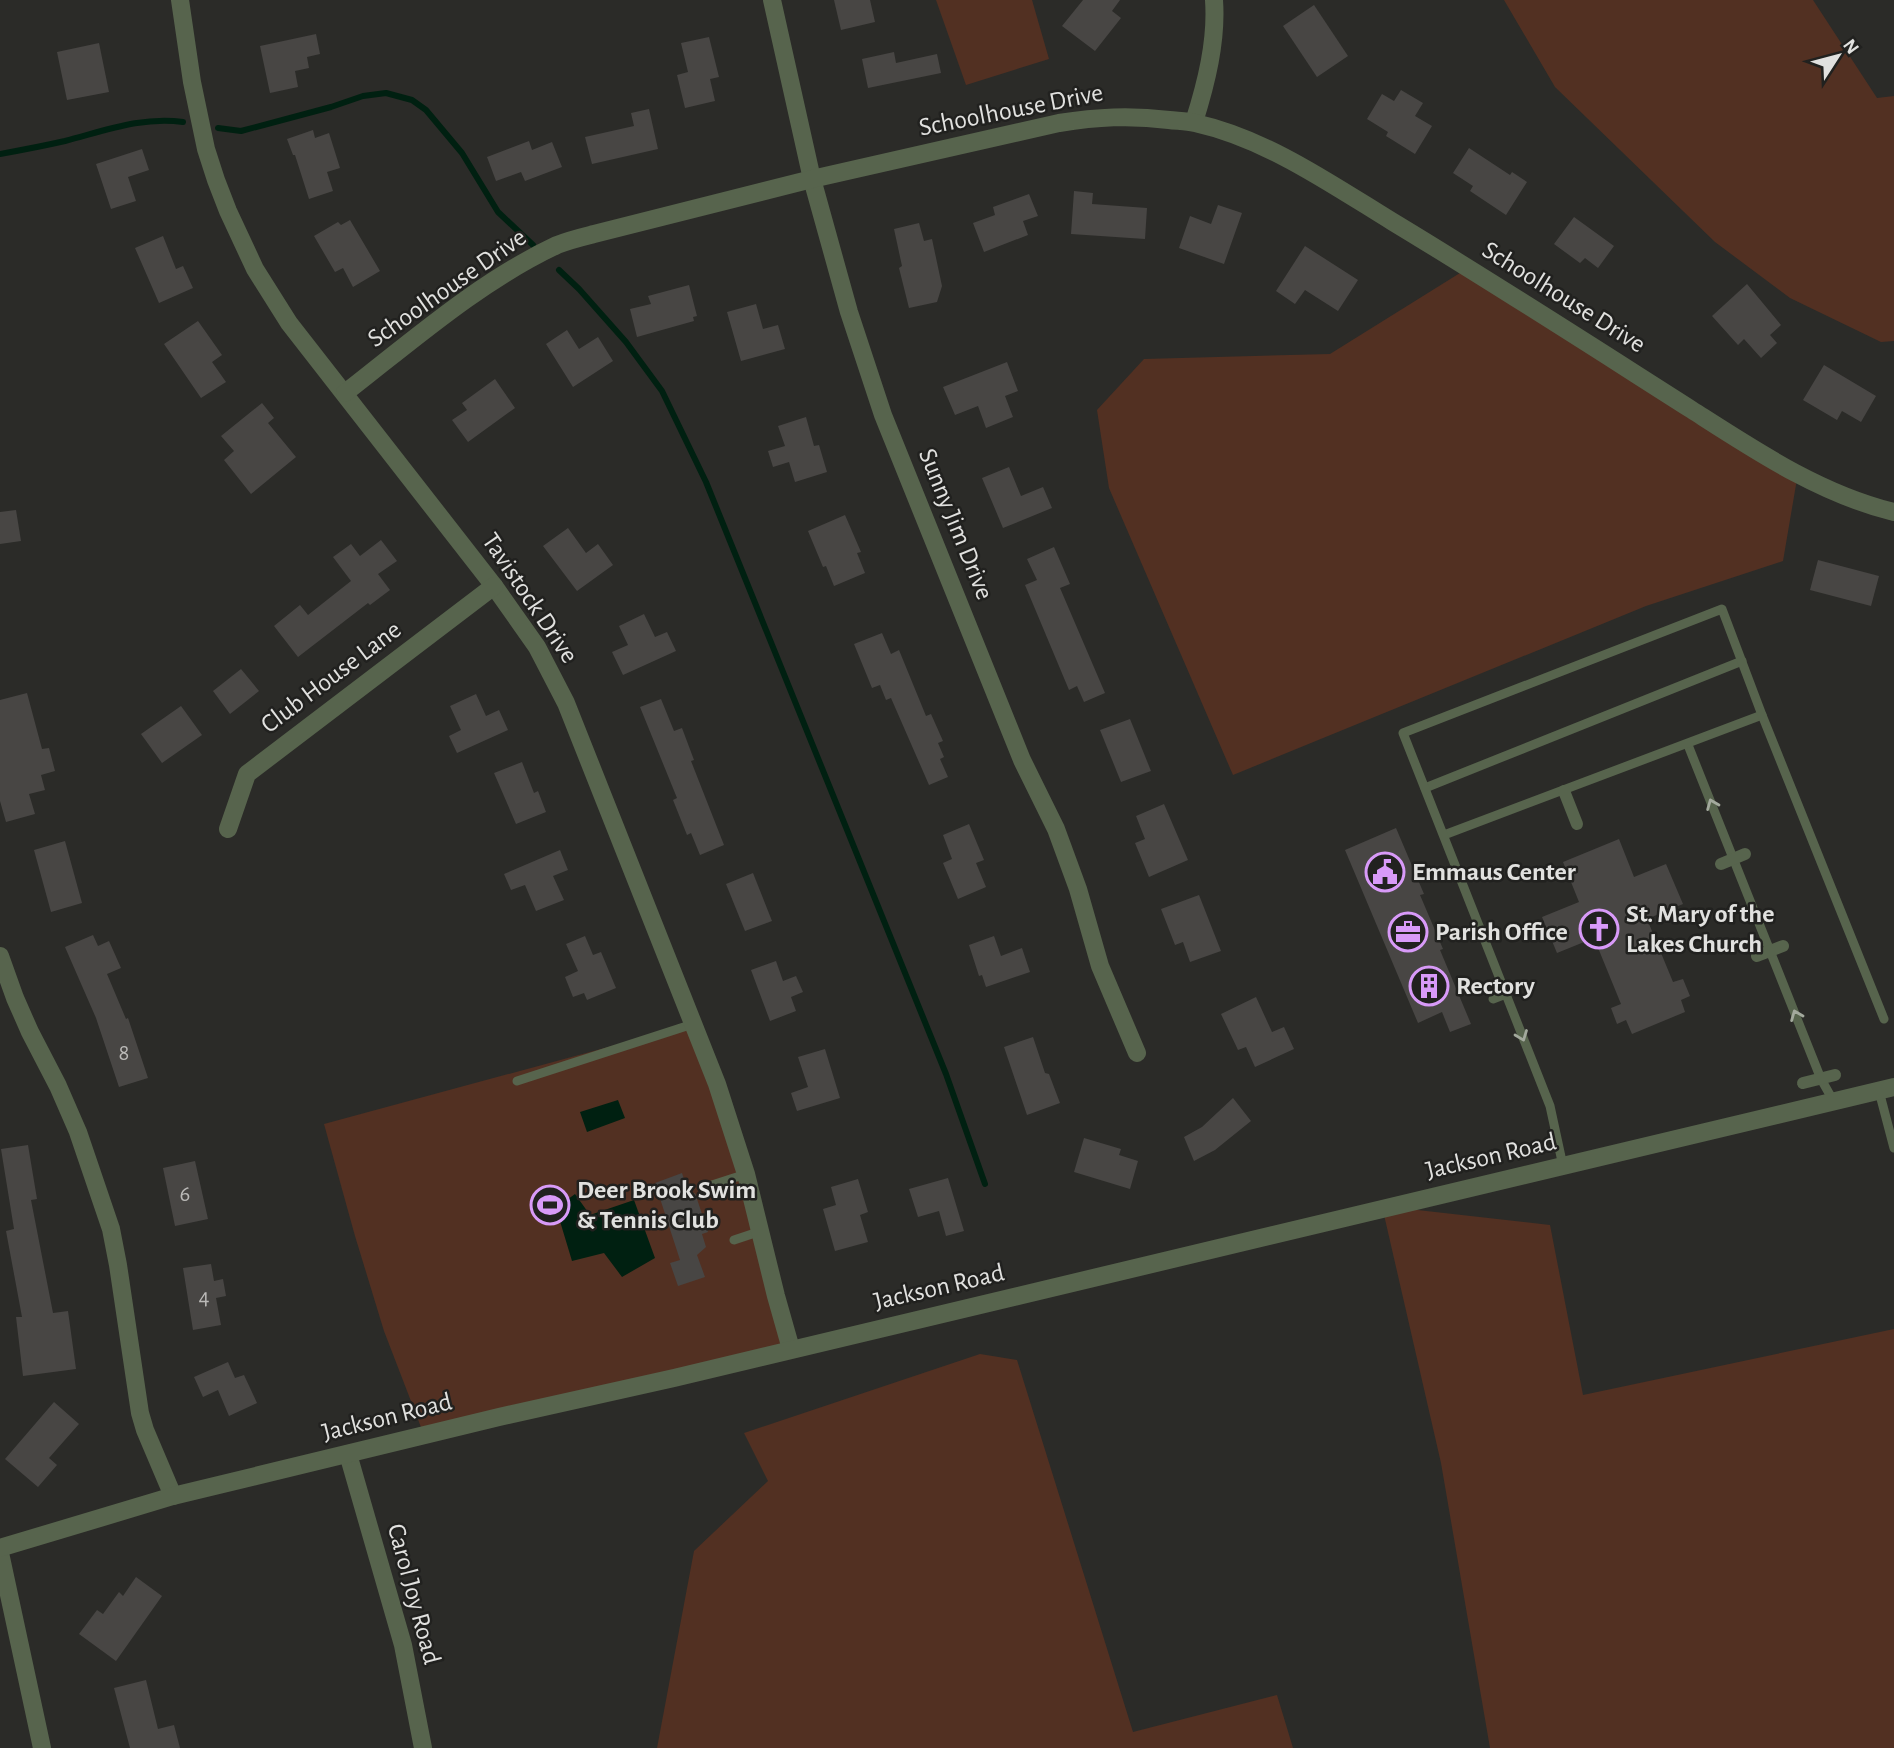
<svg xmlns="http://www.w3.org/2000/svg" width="1894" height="1748" font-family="'Alegreya Sans',sans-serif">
<rect width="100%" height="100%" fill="#2b2b28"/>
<g fill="#523022">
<path d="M936,0H1032L1049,59L966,85Z"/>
<path d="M1504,0H1813L1877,98L1894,96V341L1881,342L1790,298L1715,242L1555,87Z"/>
<path d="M1468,268L1798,473L1783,561L1646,606L1233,775L1109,488L1097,410L1144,359L1330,354Z"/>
<path d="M693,1024L791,1349L424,1435L384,1331L355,1236L324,1124Z"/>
<path d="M1382,1206L1550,1225L1583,1395L1894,1329V1748H1490L1441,1463Z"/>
<path d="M980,1354L1017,1360L1133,1732L1277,1695L1293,1748H657L694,1551L768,1481L744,1433Z"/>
</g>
<g fill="#002011">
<path d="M618,1100L625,1118L587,1132L580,1112Z"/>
<path d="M575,1194L590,1215L634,1200L655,1258L622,1277L604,1253L572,1261L556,1208Z"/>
</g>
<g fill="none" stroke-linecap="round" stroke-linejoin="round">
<g stroke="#002011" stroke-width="6">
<path d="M218,128L241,131L331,107L363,96L386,93L412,100L426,110L462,153L498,212L533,245"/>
<path d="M0,154C22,150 43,146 65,141C104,131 143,116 183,122"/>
<path d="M559,270L579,289L626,342L662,391L706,482L946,1074L985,1184"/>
</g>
</g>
<g fill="#484644">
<path d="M834,0H870L875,22L841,30Z"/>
<path d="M1083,0H1120L1112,11L1121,18L1095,51L1062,26Z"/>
<path d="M1314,5L1348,56L1317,77L1283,26Z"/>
<path d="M316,34L320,54L307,57L309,68L295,71L298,87L270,93L260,46Z"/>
<path d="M709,37L719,77L710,79L715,101L685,108L677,75L688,72L681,43Z"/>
<path d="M99,43L109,92L67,100L57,52Z"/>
<path d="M894,52L896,63L937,54L941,73L868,88L862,59Z"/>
<path d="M1401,90L1423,103L1415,116L1432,126L1415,154L1386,136L1388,132L1367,119L1382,94L1394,101Z"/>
<path d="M649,109L658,149L592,164L585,137L634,126L631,113Z"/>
<path d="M313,130L315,138L329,133L340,168L327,172L333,191L309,199L295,155H293L287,139Z"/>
<path d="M529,141L532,150L552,142L562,167L525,181L521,172L496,181L487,157Z"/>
<path d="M1469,148L1510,175L1512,172L1527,182L1506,215L1470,191L1473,186L1453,173Z"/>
<path d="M142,149L149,170L128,177L136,201L111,209L96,164Z"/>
<path d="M1074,191L1093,193L1092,204L1147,208L1145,239L1071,234Z"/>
<path d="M1029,194L1038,216L1023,221L1028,235L984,252L973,223L995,215L993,207Z"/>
<path d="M1218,205L1242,213L1224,264L1179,248L1190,216L1211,224Z"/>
<path d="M1574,217L1614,246L1598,268L1585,258L1580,263L1554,244Z"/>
<path d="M350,220L380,271L353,287L343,268L335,272L314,236L338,222L341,225Z"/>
<path d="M919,223L924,241L932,239L942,286L937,302L909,308L899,268L902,266L894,229Z"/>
<path d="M163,236L176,269L183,266L193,288L159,303L135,248Z"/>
<path d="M1305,246L1358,280L1338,311L1305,290L1295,304L1276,291Z"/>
<path d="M1747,284L1781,325L1770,335L1777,343L1761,358L1744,339L1738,345L1712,316Z"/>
<path d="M689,285L697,316L693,317L694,321L637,337L630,309L651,304L648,296Z"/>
<path d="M756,304L763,329L778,325L785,349L741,361L727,312Z"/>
<path d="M198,321L222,355L212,362L226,382L201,398L164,344Z"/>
<path d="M567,330L579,349L598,337L613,361L573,387L546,344Z"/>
<path d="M1007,362L1018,391L1005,396L1013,417L986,428L978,406L955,415L943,387Z"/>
<path d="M1824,365L1876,396L1861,422L1842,411L1837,420L1803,400Z"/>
<path d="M495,379L515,408L468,442L452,420L467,410L462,403Z"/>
<path d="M262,403L274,418L268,423L296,457L251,494L224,460L234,451L221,436Z"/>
<path d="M806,417L814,446L819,445L827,472L795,482L789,462L773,467L768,451L785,446L778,426Z"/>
<path d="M1009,467L1021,496L1043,487L1052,508L1003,528L982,478Z"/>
<path d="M16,510L21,541L0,544V512Z"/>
<path d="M845,515L861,552L857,553L865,573L834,586L826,566L823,567L808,531Z"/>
<path d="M568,528L586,553L598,544L613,565L577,591L543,546Z"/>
<path d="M381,540L397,561L378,574L390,590L370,605L368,603L298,657L274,626L300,605L308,615L351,581L333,557L351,544L360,556Z"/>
<path d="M1054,547L1070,584L1060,588L1105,693L1084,702L1077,686L1069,690L1025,585L1037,580L1027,559Z"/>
<path d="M1818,560L1879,576L1871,606L1810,590Z"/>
<path d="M644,614L655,637L667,632L676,651L623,675L612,652L628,645L619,626Z"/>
<path d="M882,633L891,654L899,650L926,716L931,714L943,741L938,743L944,757L940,759L948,777L929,785L891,698L886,700L880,685L872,688L854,644Z"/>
<path d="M241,669L259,691L230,714L213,691Z"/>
<path d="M27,693L42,749L49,748L55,771L41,775L45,790L29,794L35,814L6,822L0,801V700Z"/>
<path d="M476,694L486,716L499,710L508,730L457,753L449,736L461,730L450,706Z"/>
<path d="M661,699L674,731L682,728L694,760L691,761L724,845L700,855L691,833L687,835L673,800L677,798L640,707Z"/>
<path d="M181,706L202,735L162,763L141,734Z"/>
<path d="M1130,719L1151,771L1121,782L1100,730Z"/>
<path d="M522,762L534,793L538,791L546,812L516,824L494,773Z"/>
<path d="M1164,804L1188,860L1149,877L1135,843L1145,839L1136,816Z"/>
<path d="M969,824L984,860L976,863L986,887L958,899L943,863L952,859L943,835Z"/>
<path d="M1396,828L1424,894L1420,895L1443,949L1440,950L1471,1024L1450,1032L1442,1012L1418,1023L1345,850Z"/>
<path d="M1619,839L1634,877L1666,864L1683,904L1647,919L1673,982L1683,979L1690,996L1681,1000L1685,1012L1632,1034L1626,1020L1617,1024L1611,1008L1621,1004L1594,938L1557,953L1542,917L1579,902L1563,862Z"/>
<path d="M65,841L82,903L51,912L34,850Z"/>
<path d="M560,850L568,870L553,876L564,900L536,911L525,885L511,890L504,874Z"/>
<path d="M753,873L772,921L745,931L726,884Z"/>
<path d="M1199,895L1221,951L1190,962L1183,942L1175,945L1161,909Z"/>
<path d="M93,935L98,946L109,941L121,968L107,974L126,1019L128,1018L148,1078L119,1087L96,1018L65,947Z"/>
<path d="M585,936L593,955L601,952L616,988L587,1000L584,993L573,997L565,977L578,971L566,944Z"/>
<path d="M994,936L1001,956L1022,948L1030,972L986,987L982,975L979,976L969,945Z"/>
<path d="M776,961L783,981L796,976L803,992L791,997L796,1011L770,1021L751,970Z"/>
<path d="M1256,997L1272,1032L1284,1027L1294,1049L1255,1067L1246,1047L1238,1050L1221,1014Z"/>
<path d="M1033,1037L1045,1073L1049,1074L1060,1103L1027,1115L1004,1047Z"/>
<path d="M825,1049L840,1098L797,1111L791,1093L808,1087L798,1057Z"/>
<path d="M1233,1098L1251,1121L1215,1150L1194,1161L1184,1137L1202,1127Z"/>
<path d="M1084,1138L1121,1149L1119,1155L1138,1161L1130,1189L1074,1172Z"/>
<path d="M28,1145L37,1199L31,1200L53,1313L68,1311L76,1369L23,1376L16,1317H22L6,1231L14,1229L1,1149Z"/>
<path d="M195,1161L208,1219L175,1226L163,1168Z"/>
<path d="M682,1173L689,1195L695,1193L708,1232L702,1234L706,1247L697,1255L705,1277L678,1286L670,1263L680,1260L655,1183Z"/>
<path d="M948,1178L964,1231L946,1236L939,1211L918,1217L909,1189Z"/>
<path d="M858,1179L868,1212L860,1215L868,1242L835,1251L823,1209L836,1205L831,1187Z"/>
<path d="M211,1264L214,1281L223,1279L226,1296L216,1298L221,1325L193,1330L183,1268Z"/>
<path d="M228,1362L235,1378L244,1375L257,1403L229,1416L218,1390L203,1397L194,1377Z"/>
<path d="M54,1402L79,1424L49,1458L57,1465L38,1487L5,1459Z"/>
<path d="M136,1577L162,1596L116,1661L79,1634L97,1610L103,1614L119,1592L123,1596Z"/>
<path d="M146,1680L158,1729L174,1725L180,1748H130L114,1688Z"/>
</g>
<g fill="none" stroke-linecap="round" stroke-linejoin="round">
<g stroke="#57644d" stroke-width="9">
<path d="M1688,745L1821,1079L1834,1102"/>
<path d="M1425,788L1742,661"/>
<path d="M1444,835L1762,715"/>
<path d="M1493,999L1506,994"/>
<path d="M517,1081L693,1024"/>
<path d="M1879,1091L1894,1148"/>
<path d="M1563,1166L1550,1106L1403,733L1722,609L1762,715L1884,1019"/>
<path d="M712,1185L746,1174"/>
<path d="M734,1240L761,1231"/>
</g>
<g stroke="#57644d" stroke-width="12">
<path d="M1564,791L1577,824"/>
<path d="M1721,864L1745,854"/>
<path d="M1757,956L1783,946"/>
<path d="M1803,1083L1835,1075"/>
</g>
<g stroke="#57644d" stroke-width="18">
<path d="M180,0L192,82L206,149L216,180L228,211L255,269L289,323L494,586L537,647L566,703L717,1084L746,1174L776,1296L791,1349"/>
<path d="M772,0L812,179L849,312L883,415L1022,760L1056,829L1078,889L1100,966L1137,1053"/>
<path d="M1194,122C1206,84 1217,41 1214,0"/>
<path d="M345,393C412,341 480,281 557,245C569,240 582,237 594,234L812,179L1059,123C1097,117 1130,115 1169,120C1177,121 1187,121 1195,123C1267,139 1331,184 1393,222C1494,283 1593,347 1692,410C1756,451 1820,494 1894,512"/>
<path d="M228,829L247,774L494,586"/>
<path d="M0,956L15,998L30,1032L58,1086L78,1132L111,1229L118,1265L140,1413L145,1430L173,1496"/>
<path d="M348,1454L403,1645L423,1748"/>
<path d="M0,1553L42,1748"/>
</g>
<path stroke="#57644d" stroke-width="18" d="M0,1548L173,1496L499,1417L674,1378L1894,1087"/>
</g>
<defs><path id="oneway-chevron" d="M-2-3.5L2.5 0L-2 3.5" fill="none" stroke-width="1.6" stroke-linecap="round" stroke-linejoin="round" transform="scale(1.75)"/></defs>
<g stroke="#a3a99d">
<use href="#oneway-chevron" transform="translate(1712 804) rotate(-112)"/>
<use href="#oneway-chevron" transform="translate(1796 1015) rotate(-112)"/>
<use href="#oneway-chevron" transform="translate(1522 1036) rotate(69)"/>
</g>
<defs>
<symbol id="civic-ring" viewBox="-11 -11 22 22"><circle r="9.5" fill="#21211f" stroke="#d89af8" stroke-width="1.5"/><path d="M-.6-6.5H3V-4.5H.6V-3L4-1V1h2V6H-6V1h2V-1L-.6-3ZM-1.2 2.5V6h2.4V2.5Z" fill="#d89af8"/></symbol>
<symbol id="church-ring" viewBox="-11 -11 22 22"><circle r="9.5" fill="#21211f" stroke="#d89af8" stroke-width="1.5"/><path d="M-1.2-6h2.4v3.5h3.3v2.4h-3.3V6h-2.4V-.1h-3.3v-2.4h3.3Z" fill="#d89af8"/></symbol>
<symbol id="office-ring" viewBox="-11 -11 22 22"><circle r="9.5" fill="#21211f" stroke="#d89af8" stroke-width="1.5"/><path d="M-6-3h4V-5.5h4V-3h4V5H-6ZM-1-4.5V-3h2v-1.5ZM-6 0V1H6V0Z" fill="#d89af8"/></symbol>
<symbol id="building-ring" viewBox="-11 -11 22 22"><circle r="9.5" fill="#21211f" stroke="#d89af8" stroke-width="1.5"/><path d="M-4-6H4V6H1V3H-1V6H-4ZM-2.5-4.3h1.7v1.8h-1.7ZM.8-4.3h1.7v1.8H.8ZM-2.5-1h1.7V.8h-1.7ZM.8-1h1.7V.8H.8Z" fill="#d89af8"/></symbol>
<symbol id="stadium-ring" viewBox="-11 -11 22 22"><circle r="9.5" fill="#21211f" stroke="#d89af8" stroke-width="1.5"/><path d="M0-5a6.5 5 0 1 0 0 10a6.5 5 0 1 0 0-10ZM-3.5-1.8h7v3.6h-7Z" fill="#d89af8"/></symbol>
</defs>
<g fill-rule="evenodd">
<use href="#civic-ring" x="1363" y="850" width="44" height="44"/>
<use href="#church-ring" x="1577" y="907" width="44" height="44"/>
<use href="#office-ring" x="1386" y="910" width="44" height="44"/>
<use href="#building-ring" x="1407" y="964" width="44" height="44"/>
<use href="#stadium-ring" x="528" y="1183" width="44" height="44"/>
</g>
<g text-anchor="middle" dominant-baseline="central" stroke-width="5" stroke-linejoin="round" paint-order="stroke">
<g font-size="23" fill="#bbbab8">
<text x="124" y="1053">8</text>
<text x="185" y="1194">6</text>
<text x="204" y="1297">4</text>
</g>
<g font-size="26" fill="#e1e1df" stroke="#21211f">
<text transform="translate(1011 110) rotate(-11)">Schoolhouse Drive</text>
<text transform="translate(447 288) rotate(-35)">Schoolhouse Drive</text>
<text transform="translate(1564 297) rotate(32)">Schoolhouse Drive</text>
<text transform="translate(956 524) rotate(68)">Sunny Jim Drive</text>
<text transform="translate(530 598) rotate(56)">Tavistock Drive</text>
<text transform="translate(331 677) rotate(-37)">Club House Lane</text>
<text transform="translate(1491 1156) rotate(-13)">Jackson Road</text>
<text transform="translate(939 1287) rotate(-13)">Jackson Road</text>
<text transform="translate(387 1417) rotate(-14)">Jackson Road</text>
<text transform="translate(414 1594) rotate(75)">Carol Joy Road</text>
</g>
<g font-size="26" font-weight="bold" fill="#e1e1df" stroke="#21211f" text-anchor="start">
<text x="1412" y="872">Emmaus Center</text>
<text x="1626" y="914">St. Mary of the<tspan x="1626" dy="30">Lakes Church</tspan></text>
<text x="1435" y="932">Parish Office</text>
<text x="1456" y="986">Rectory</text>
<text x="577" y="1190">Deer Brook Swim<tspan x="577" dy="30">&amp; Tennis Club</tspan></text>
</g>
</g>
<g transform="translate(1838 56) rotate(54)" stroke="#21211f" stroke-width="5" paint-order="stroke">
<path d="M0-5L12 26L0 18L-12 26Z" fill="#e1e1df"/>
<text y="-10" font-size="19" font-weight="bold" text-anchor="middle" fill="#e1e1df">N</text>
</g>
</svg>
